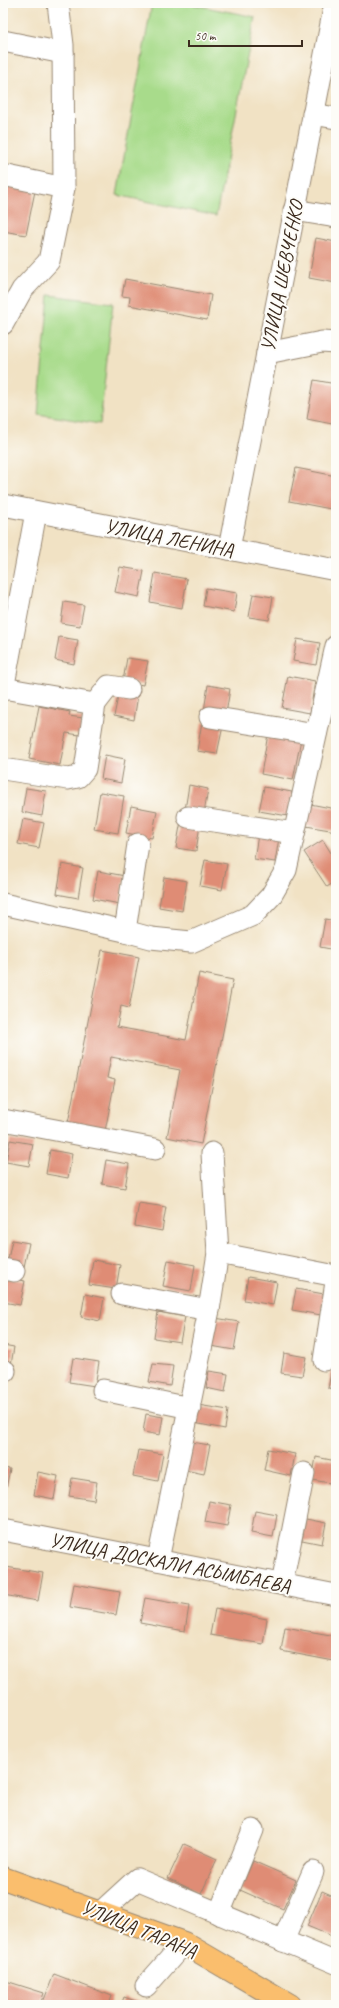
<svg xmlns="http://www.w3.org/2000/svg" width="339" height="2008" font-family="Caveat,sans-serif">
<rect width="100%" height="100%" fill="#fdfcf7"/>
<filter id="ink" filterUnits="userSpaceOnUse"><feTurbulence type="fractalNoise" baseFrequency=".025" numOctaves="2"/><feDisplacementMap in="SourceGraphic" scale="8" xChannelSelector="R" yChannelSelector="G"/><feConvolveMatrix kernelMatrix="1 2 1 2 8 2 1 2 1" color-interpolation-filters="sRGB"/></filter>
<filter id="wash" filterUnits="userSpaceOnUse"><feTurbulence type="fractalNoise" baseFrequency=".012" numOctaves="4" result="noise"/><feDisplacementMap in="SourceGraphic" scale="16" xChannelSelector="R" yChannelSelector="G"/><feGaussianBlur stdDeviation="0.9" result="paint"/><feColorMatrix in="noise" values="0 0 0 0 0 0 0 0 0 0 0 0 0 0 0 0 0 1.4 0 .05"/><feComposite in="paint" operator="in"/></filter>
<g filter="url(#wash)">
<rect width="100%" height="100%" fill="#f1e2c4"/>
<g fill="#a8db8b" stroke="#728254">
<path d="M152,3H185L255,17L216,216L117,195Z"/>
<path d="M49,295L113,303L100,424L38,414Z"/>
</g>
<g id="blocks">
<g fill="#df8c75">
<path d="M3,185L35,191L26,235L3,231Z"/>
<path d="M316,238L336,242V283L309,278Z"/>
<path d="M125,279L211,295L207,320L129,305L130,297L122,296Z"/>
<path d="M314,380L336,384V402L332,424L307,419Z"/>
<path d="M296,468L336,476V510L289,501Z"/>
<path d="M120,567L144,571L139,597L115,592Z"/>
<path d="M155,573L187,579L182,608L150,602Z"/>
<path d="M206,588L237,593L234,612L203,606Z"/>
<path d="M253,594L273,597L269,620L249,617Z"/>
<path d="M64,602L84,605L80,626L61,623Z"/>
<path d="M59,637L78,640L74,664L55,660Z"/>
<path d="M297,639L320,643L316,665L293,661Z"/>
<path d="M127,658L148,661L143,685L123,681Z"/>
<path d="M288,676L315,681L310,713L282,708Z"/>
<path d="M208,685L230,689L226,714L204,711Z"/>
<path d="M119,692L138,695L134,720L114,716Z"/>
<path d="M39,706L70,712L69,716L83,718L80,735L66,733L60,765L29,759Z"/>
<path d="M202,722L223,726L217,754L197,751Z"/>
<path d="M268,734L301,739L293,780L261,774Z"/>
<path d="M105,755L125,759L121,783L101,779Z"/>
<path d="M189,785L208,789L204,813L185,810Z"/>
<path d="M264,787L292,792L288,816L259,811Z"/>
<path d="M26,788L46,791L42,816L22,812Z"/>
<path d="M100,792L124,796L118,833L94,829Z"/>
<path d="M310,804L336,809V831L306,826Z"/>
<path d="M131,806L157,811L152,838L126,833Z"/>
<path d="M23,819L44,823L39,848L18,844Z"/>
<path d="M181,821L200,825L196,851L176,848Z"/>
<path d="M258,835L279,838L275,862L254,859Z"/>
<path d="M323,840L336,861V881L327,887L304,852Z"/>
<path d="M205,860L227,864L222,890L200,886Z"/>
<path d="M62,864L83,868L78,898L57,894Z"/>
<path d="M98,871L125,876L120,904L93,899Z"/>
<path d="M164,877L187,881L182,911L159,907Z"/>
<path d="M325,919L336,921V950L320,947Z"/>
<path d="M102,950L139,957L129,1008L121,1006L117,1027L186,1040L199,973L233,980L201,1144L167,1137L180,1070L111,1057L107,1078L115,1080L105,1131L68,1123Z"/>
<path d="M10,1140L33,1144L29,1166L6,1162Z"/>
<path d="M50,1150L72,1154L68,1178L46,1174Z"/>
<path d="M106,1160L129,1164L125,1188L102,1184Z"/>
<path d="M139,1203L166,1207L162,1231L135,1226Z"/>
<path d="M12,1240L29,1243L24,1267L7,1264Z"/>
<path d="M93,1260L120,1265L116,1289L89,1285Z"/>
<path d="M168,1260L195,1265L191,1291L163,1286Z"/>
<path d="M248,1277L277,1282L273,1305L244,1300Z"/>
<path d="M4,1278L25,1281L20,1305L3,1302Z"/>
<path d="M296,1289L324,1294L321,1315L292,1310Z"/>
<path d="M85,1294L104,1298L100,1321L81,1317Z"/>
<path d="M158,1312L185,1317L180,1342L154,1338Z"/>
<path d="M215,1318L239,1322L234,1350L211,1346Z"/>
<path d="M3,1345L14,1347L11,1365L3,1364Z"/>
<path d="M284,1353L306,1357L302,1376L281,1373Z"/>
<path d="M73,1358L99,1362L95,1386L69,1382Z"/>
<path d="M333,1363H336V1389L328,1388Z"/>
<path d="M153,1364L173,1366L170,1386L149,1382Z"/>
<path d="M209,1371L228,1374L225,1392L206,1388Z"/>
<path d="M3,1378L8,1379L4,1405H3Z"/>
<path d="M198,1405L228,1410L225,1429L194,1423Z"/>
<path d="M146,1414L163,1417L160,1435L143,1432Z"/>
<path d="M191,1442L210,1445L204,1474L185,1470Z"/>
<path d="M268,1449L295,1454L291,1476L264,1470Z"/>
<path d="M138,1450L163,1454L158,1481L133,1476Z"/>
<path d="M316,1457L336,1461V1484L312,1480Z"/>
<path d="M3,1468L10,1469L5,1494H3Z"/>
<path d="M38,1472L58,1476L54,1499L34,1495Z"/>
<path d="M72,1478L97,1482L94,1500L69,1496Z"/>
<path d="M209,1501L231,1505L227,1526L205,1522Z"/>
<path d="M255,1511L277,1515L273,1537L251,1533Z"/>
<path d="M306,1519L326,1523L322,1544L302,1540Z"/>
<path d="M6,1567L43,1573L38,1601L3,1595Z"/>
<path d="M74,1584L120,1592L116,1615L70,1607Z"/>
<path d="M145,1598L189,1606L185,1631L140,1623Z"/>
<path d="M215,1609L267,1619L263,1644L210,1635Z"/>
<path d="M285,1627L336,1636L334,1661L281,1651Z"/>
<path d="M184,1844L217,1859L201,1894L168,1878Z"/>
<path d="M253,1861L296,1880L283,1909L240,1890Z"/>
<path d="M322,1891L336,1897V1938L307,1926Z"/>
<path d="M54,1974L112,1996L109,2005H42Z"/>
<path d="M6,1981L44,1993L40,2005H3V1992Z"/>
<path d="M124,1997L147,2005H121Z"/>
</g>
</g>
</g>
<g filter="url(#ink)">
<use href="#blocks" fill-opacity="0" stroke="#968671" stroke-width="1"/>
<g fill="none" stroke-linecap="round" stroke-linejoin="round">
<defs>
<g id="minor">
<path d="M58,3L63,45L64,188"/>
<path d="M3,41L63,53"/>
<path d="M313,114L336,118"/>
<path d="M3,175L64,188L49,261L22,290L3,324"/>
<path d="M294,210L336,217"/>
<path d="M267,353L322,342L336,343"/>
<path d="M3,505L336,570"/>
<path d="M229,549L335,3"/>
<path d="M3,688L95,704L85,769L78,777L68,779L3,769"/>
<path d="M3,690L36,512"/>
<path d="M95,704L109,686L129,689"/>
<path d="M210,717L316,734"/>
<path d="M188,817L294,833"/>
<path d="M3,904L125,931L151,938L191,942L253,915L271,896L286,870L336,646"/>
<path d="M125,931L138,844"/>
<path d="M3,1120L155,1149"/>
<path d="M218,1253L336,1276"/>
<path d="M3,1269L14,1271"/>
<path d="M122,1294L209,1310"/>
<path d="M324,1360L336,1282"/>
<path d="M3,1371H5"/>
<path d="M103,1390L190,1408"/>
<path d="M3,1530L336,1595"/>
<path d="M158,1560L209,1310L218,1253L212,1153"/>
<path d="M282,1584L304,1473"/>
<path d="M101,1912L137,1879L336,1963"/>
<path d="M219,1914L253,1830"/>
<path d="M283,1941L313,1872"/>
<path d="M146,1986L184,1943"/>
</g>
<path id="major" d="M3,1878L184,1943L290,2005"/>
</defs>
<use href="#minor" stroke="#968671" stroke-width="23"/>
<use href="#major" stroke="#968671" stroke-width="24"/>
<use href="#minor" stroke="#fff" stroke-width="21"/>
<use href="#major" stroke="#fabe6d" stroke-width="22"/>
</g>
</g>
<g text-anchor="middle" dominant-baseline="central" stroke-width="4" stroke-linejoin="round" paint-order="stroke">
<g font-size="20" fill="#3b2a1e" stroke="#fdfcf7">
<text transform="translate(282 276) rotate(-79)">УЛИЦА ШЕВЧЕНКО</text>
<text transform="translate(169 538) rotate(11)">УЛИЦА ЛЕНИНА</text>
<text transform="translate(170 1563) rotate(11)">УЛИЦА ДОСКАЛИ АСЫМБАЕВА</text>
<text transform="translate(139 1929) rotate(22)">УЛИЦА ТАРАНА</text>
</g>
</g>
<rect width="339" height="2008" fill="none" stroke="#fdfcf7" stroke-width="16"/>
<path d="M189 40v6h113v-6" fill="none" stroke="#3b2a1e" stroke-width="2"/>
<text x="195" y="40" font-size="12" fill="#3b2a1e" stroke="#fdfcf7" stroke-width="3" paint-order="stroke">50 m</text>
</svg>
